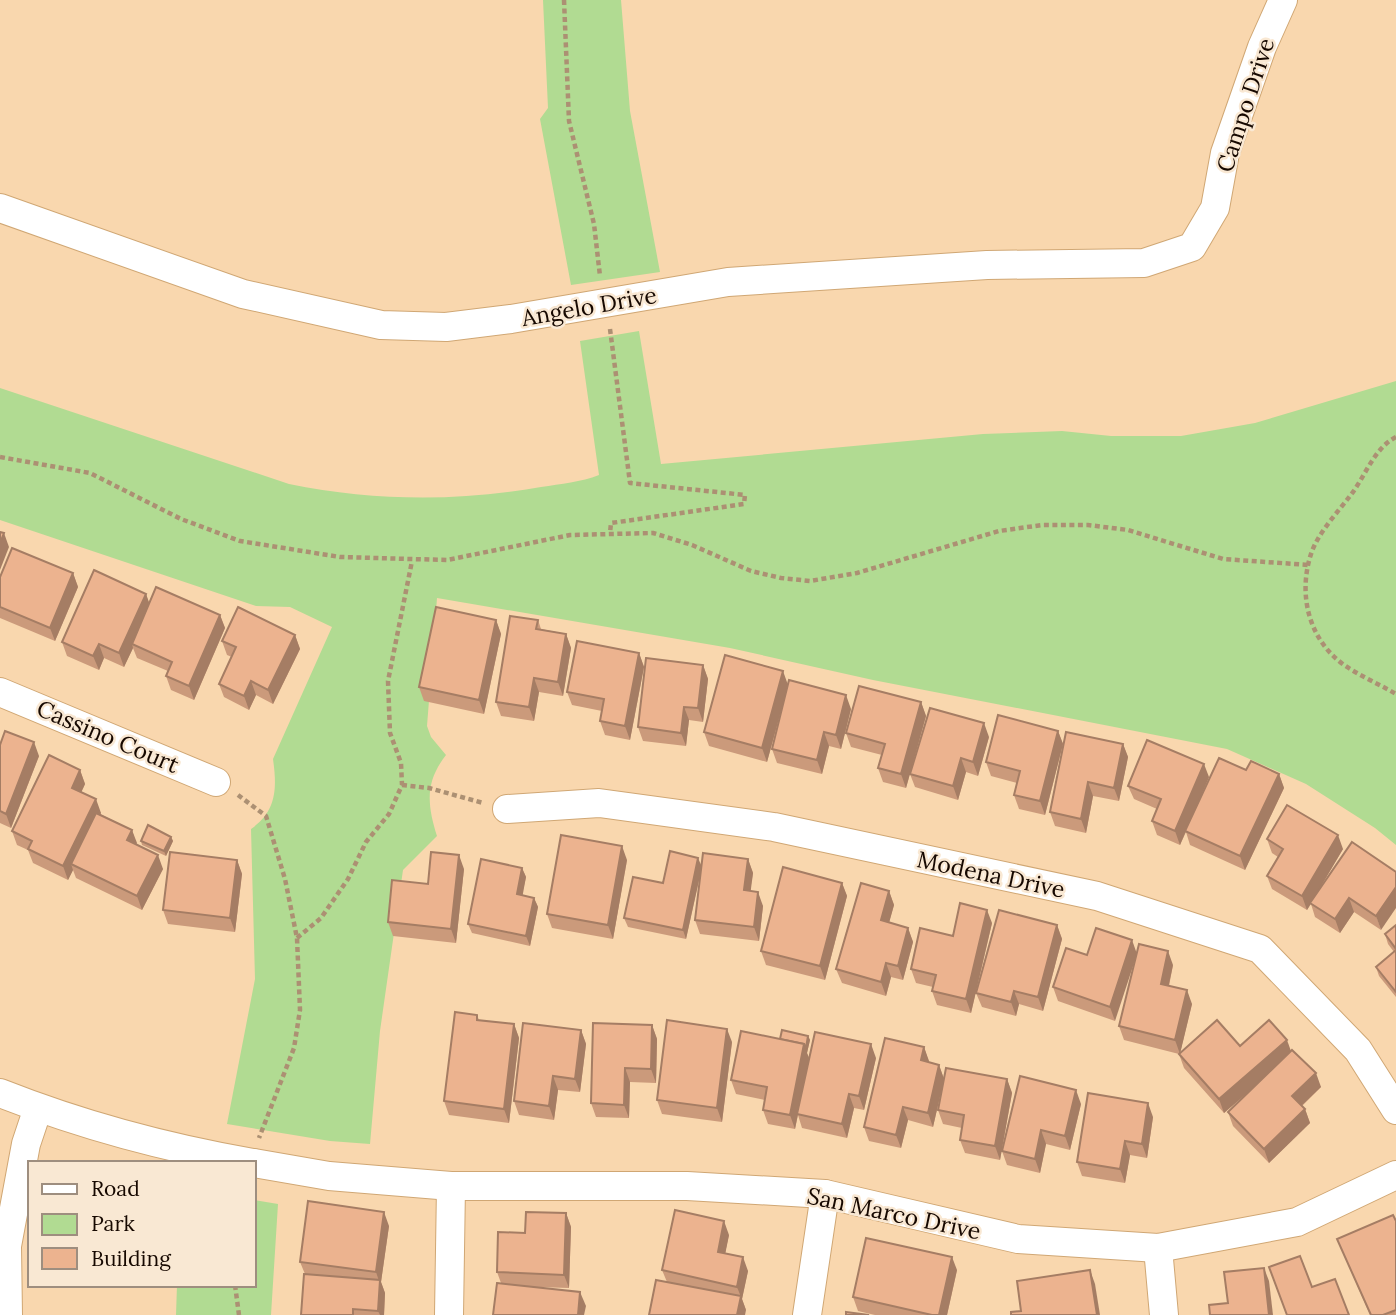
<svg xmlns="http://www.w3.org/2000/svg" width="1396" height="1315" font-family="Lora,serif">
<rect width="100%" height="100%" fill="#f9d7ae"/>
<g fill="#b1db92">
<path d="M543,0H621L630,111L660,272L571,285L540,119L548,108Z"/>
<path d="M639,331L661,464L983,434L1062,431L1111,436H1181L1255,423L1396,381V845L1375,828L1306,784L1227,749L873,680L730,648L437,598L427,726L431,737L446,755C425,782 427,804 437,836L403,870L380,1031L370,1144L330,1141L227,1124L255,979L251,829C277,811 277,788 273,759L332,627L290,607L256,606L0,520V388L289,484C373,501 457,502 541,487C561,484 581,482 599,475L580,341Z"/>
<path d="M254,1200L278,1204L271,1315H176L177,1285H254Z"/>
</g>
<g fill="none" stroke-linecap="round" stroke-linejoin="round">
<defs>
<g id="street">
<path d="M0,208L243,294L381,325L446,327L511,319L728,282L987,265L1144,263L1192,247L1215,208L1225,153L1262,47L1283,0"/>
<path d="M0,692L216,782"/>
<path d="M507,809L599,803L774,827L1097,896L1260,949L1358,1050L1396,1110"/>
<path d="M0,1093C81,1125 167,1148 253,1163"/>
<path d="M254,1163L329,1176L451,1186H687L825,1194L1018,1239L1158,1248L1297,1222L1396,1175"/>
<path d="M1158,1248L1164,1315"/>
<path d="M8,1315L7,1246L26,1144L38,1108"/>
<path d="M449,1315L451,1186"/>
<path d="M807,1315L825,1194"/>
</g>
</defs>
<use href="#street" stroke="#d0a774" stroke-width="30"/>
<g stroke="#ac9073" stroke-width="4.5" stroke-dasharray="5 3.5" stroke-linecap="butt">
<path d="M564,0L569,121L594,224L600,276"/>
<path d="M610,329L630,483L745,495L744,504L611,523L610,533"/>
<path d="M1396,437C1374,448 1365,477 1350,496C1337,513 1318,533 1311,554C1298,594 1308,639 1344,665C1360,676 1379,684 1396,694"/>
<path d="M0,457L90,473L181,519L240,541L340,557L447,560L570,535L653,533L692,545L751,571L781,578L810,581L857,573L999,531L1042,525H1088L1128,530L1223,559L1309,565"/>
<path d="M402,785L429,788L483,803"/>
<path d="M238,795L266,816L285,879L297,938L300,1010L294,1048L259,1138"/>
<path d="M297,938L321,918L348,879L366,842L389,814L402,785L401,763L390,733L388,681L412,561"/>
<path d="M235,1285L239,1315"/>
</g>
<use href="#street" stroke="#fff" stroke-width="28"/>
</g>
<g fill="#cb9a7b">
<path d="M73,573L78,587L55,641L0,618V577Z"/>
<path d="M146,594L149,603L220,615L225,628L194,700L171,690L166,676L168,671L137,658L133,648L124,667L104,658L99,670L67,656L62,642Z"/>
<path d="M496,620L501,634L484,714L424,701L419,687Z"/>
<path d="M538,620L541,629L566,634L571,648L563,696L539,692L534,721L501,716L496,702Z"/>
<path d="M295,635L300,649L273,704L256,695L249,710L224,697L219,684L232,657L227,655L222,641Z"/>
<path d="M639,653L644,667L630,740L605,735L600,721L602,711L572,705L567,692Z"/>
<path d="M703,665L708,679L703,722L689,720L686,746L643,741L638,727Z"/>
<path d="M788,685L851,709L841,749L829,746L822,774L777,763L772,749L784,701L767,762L709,746L704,732Z"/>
<path d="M921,702L926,716L906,788L883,782L878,768L882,755L851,747L846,733Z"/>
<path d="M1058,731L1063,744L1045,815L1019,809L1014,795L1017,783L991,776L986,762Z"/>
<path d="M989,737L978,776L966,772L958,800L915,787L910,774Z"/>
<path d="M1123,744L1128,757L1119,801L1093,796L1086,833L1055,826L1050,812Z"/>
<path d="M0,745L39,756L11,828L0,823Z"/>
<path d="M80,770L85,784L81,792L101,813L100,814L132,830L136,844L163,869L142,910L76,878L73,870L68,880L33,863L28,850L17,845L12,831Z"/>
<path d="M1246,770L1279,774L1284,788L1245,870L1190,845L1186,832L1180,845L1157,835L1152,821L1157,809L1134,799L1128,786L1209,777L1197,806Z"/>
<path d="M171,837L173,841L166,856L142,845L141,841Z"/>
<path d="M1267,839L1343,849L1318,891L1352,842L1381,930L1354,912L1340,933L1315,917L1311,904L1307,910L1272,889L1267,876L1278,857L1272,853Z"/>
<path d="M748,859L753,873L750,891L763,906L759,941L700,934L695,920L700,875L686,939L628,927L624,918L663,883L701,865Z"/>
<path d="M237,860L242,874L235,932L168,924L163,910Z"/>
<path d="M627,860L613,939L552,928L547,914Z"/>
<path d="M522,868L526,877L522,895L534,898L538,907L530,946L472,933L468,924Z"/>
<path d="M464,869L456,943L393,936L388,922L428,884Z"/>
<path d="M842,883L847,896L825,980L766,965L761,951Z"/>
<path d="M889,891L894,905L889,922L908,928L913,942L903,980L891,977L886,996L842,983L836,969Z"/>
<path d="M992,923L971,1013L937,1005L932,991L933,987L916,983L911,969L953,936Z"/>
<path d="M1057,925L1062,939L1043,1011L1019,1004L1016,1016L982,1007L976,993Z"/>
<path d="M1396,925V997L1379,976L1376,967L1394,952L1388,944L1385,934Z"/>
<path d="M1096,928L1115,1021L1058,1001L1053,987L1087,955Z"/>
<path d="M1173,965L1169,986L1192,1004L1180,1053L1240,1046L1291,1051L1321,1087L1302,1106L1305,1109L1310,1123L1269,1163L1233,1126L1228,1112L1252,1089L1224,1113L1184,1068L1179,1054L1124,1040L1119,1026Z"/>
<path d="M477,1015L479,1020L514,1024L519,1038L509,1123L449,1115L444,1101Z"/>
<path d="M652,1025L657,1039L656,1083L630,1082L629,1118L596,1117L591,1103Z"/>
<path d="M581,1030L586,1044L580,1092L558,1090L554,1120L519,1115L514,1101Z"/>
<path d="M808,1036L810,1040L807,1053L809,1058H876L864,1110L854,1108L847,1138L802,1128L798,1115L795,1129L768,1124L763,1110L765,1100L736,1094L731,1080L780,1039Z"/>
<path d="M732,1042L722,1122L662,1114L657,1100Z"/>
<path d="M924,1047L929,1062L939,1065L944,1079L933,1127L908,1120L901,1148L869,1141L864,1127Z"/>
<path d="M1007,1079L1012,1093L1000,1160L965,1153L960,1140L962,1128L943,1124L938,1110Z"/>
<path d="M1081,1104L1070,1150L1046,1144L1040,1173L1007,1165L1002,1151Z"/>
<path d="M1153,1117L1147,1158L1130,1155L1125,1183L1082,1176L1077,1162Z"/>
<path d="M566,1213L571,1227L569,1288L537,1287L586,1306L501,1283L497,1272L525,1233Z"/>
<path d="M1396,1221V1315H1370L1337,1239Z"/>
<path d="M389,1226L381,1282L385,1293L384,1315H301L305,1274L300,1262Z"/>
<path d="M729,1235L725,1253L748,1271L742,1299L746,1310L667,1282L662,1270Z"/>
<path d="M957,1270L947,1315H875L858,1311L853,1297Z"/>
</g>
<g fill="#a57d64">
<path d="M4,533L9,547L0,570V543Z"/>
<path d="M73,573L78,587L55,641L50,628Z"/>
<path d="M146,594L151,608L132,644L133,648L124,667L119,653Z"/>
<path d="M220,615L225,628L194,700L189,686Z"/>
<path d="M496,620L501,634L484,714L479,700Z"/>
<path d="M566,634L571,648L563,696L558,682Z"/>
<path d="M295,635L300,649L273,704L268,690Z"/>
<path d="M99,644L104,658L99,670L93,656Z"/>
<path d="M639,653L644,667L630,740L625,726Z"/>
<path d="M703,665L708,679L703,722L698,708Z"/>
<path d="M783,671L788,685L767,762L762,748Z"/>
<path d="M534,678L539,692L534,721L529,707Z"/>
<path d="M251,681L256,695L249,710L244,696Z"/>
<path d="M846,695L851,709L841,749L836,735Z"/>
<path d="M921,702L926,716L906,788L901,774Z"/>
<path d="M684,707L689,720L686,746L681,733Z"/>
<path d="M984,723L989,737L978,776L973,762Z"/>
<path d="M1058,731L1063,744L1045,815L1040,801Z"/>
<path d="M824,732L829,746L822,774L817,760Z"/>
<path d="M34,742L39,756L11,828L6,814Z"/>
<path d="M1123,744L1128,757L1119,801L1114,788Z"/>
<path d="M961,758L966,772L958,800L953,786Z"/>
<path d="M1204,764L1209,777L1180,845L1175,831Z"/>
<path d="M80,770L85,784L77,802L72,788Z"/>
<path d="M1279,774L1284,788L1245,870L1240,856Z"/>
<path d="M1088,782L1093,796L1086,833L1081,819Z"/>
<path d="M96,799L101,813L75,866L71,864L73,870L68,880L63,866Z"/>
<path d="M132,830L137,843L132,854L127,840Z"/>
<path d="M1338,835L1343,849L1307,910L1302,896Z"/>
<path d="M171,837L173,841L166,856L164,851Z"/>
<path d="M622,846L627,860L613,939L608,925Z"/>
<path d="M158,855L163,869L142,910L137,896Z"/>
<path d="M459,855L464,869L456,943L451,929Z"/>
<path d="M698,858L702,867L686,939L683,930Z"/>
<path d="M748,859L753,873L749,904L744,890Z"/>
<path d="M237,860L242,874L235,932L230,918Z"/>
<path d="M522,868L526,877L521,904L517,894Z"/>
<path d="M842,883L847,896L825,980L820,966Z"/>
<path d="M1396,887V908L1381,930L1376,916Z"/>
<path d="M889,891L894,905L886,934L881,920Z"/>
<path d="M758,892L763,906L759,941L754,927Z"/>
<path d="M534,898L538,907L530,946L526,936Z"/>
<path d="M1349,898L1354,912L1340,933L1335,919Z"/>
<path d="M987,910L992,923L971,1013L966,999Z"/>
<path d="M1057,925L1062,939L1043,1011L1038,997Z"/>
<path d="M908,928L913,942L903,980L898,966Z"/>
<path d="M1132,940L1137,954L1115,1021L1110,1007Z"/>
<path d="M1168,951L1173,965L1166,998L1161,984Z"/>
<path d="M886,963L891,977L886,996L881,982Z"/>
<path d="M1187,990L1192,1004L1180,1054L1175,1040Z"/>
<path d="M1014,991L1019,1004L1016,1016L1011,1002Z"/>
<path d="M514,1024L519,1038L509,1123L504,1109Z"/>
<path d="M652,1025L657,1039L656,1083L651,1069Z"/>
<path d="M727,1029L732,1042L722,1122L717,1108Z"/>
<path d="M581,1030L586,1044L580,1092L575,1079Z"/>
<path d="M808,1036L810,1040L807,1053L809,1058L795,1129L790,1115L804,1044Z"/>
<path d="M1287,1040L1292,1054L1224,1113L1219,1099Z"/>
<path d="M871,1044L876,1058L864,1110L859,1096Z"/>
<path d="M924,1047L929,1061L926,1074L921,1060Z"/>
<path d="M939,1065L944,1079L933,1127L928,1113Z"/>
<path d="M625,1068L630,1082L629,1118L624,1105Z"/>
<path d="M1316,1073L1321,1087L1297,1110L1292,1096Z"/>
<path d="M553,1076L558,1090L554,1120L549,1106Z"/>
<path d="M1007,1079L1012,1093L1000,1160L995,1146Z"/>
<path d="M1076,1090L1081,1104L1070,1150L1065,1136Z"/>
<path d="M849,1094L854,1108L847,1138L842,1124Z"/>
<path d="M1148,1103L1153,1117L1147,1158L1142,1144Z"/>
<path d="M903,1107L908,1120L901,1148L896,1135Z"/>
<path d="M1305,1109L1310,1123L1269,1163L1264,1149Z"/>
<path d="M1041,1130L1046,1144L1040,1173L1035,1159Z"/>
<path d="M1125,1141L1130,1155L1125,1183L1120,1169Z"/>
<path d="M384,1212L389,1226L381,1282L385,1293L384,1315H380L378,1311L380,1284L376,1272Z"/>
<path d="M566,1213L571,1227L569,1288L564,1275Z"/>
<path d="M724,1221L729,1235L723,1265L718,1252Z"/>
<path d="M743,1257L748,1271L742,1299L746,1310L745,1315H737L741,1297L737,1287Z"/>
<path d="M952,1257L957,1270L947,1315H939Z"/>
<path d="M1264,1268L1269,1281L1273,1315H1269Z"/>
<path d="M1090,1270L1095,1284L1100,1315H1097Z"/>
<path d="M580,1292L586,1306L584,1315H578Z"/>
</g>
<g fill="#ecb38f" stroke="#a57d64" stroke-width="2">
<path d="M0,532L4,533L0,543Z"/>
<path d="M12,548L73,573L50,628L0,607V577Z"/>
<path d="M94,570L146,594L119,653L99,644L93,656L62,642Z"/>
<path d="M156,587L220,615L189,686L166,676L172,662L132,644Z"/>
<path d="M238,607L295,635L268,690L251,681L244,696L219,684L236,647L222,641Z"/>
<path d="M436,607L496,620L479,700L419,687Z"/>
<path d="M510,616L538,620L536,629L566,634L558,682L534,678L529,707L496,702Z"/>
<path d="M577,641L639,653L625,726L600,721L604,699L567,692Z"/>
<path d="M725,655L783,671L762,748L704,732Z"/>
<path d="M646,658L703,665L698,708L684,707L681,733L638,727Z"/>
<path d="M789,680L846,695L836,735L824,732L817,760L772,749Z"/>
<path d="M859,686L921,702L901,774L878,768L885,744L846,733Z"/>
<path d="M930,708L984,723L973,762L961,758L953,786L910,774Z"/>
<path d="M998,715L1058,731L1040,801L1014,795L1020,771L986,762Z"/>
<path d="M5,731L34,742L6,814L0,811V745Z"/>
<path d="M1066,732L1123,744L1114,788L1088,782L1081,819L1050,812Z"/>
<path d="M1147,740L1204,764L1175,831L1152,821L1161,799L1128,786Z"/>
<path d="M49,755L80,770L72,788L96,799L63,866L28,849L32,841L12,831Z"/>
<path d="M1219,758L1246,770L1251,761L1279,774L1240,856L1185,831Z"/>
<path d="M1287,805L1338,835L1302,896L1267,876L1283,849L1267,839Z"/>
<path d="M96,813L132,830L127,840L158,855L137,896L71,864Z"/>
<path d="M148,825L171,837L164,851L141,841Z"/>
<path d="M561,835L622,846L608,925L547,914Z"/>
<path d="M1352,842L1396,872V887L1376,916L1349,898L1335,919L1310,903Z"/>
<path d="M670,851L698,858L683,930L624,918L633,877L663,883Z"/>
<path d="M170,852L237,860L230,918L163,910Z"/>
<path d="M431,852L459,855L451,929L388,922L392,880L428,884Z"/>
<path d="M703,853L748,859L744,890L758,892L754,927L695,920Z"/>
<path d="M481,859L522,868L517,894L534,898L526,936L468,924Z"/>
<path d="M783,867L842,883L820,966L761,951Z"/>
<path d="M861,883L889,891L881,920L908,928L898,966L886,963L881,982L836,969Z"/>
<path d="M960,903L987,910L966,999L932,991L936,975L911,969L920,928L953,936Z"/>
<path d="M999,910L1057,925L1038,997L1014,991L1011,1002L976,993Z"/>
<path d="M1396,925V949L1385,934Z"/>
<path d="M1096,928L1132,940L1110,1007L1053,987L1066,948L1087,955Z"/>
<path d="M1139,944L1168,951L1161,984L1187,990L1175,1040L1119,1026Z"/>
<path d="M1396,950V992L1376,967Z"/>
<path d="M455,1012L477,1015V1020L514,1024L504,1109L444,1101Z"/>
<path d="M667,1020L727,1029L717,1108L657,1100Z"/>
<path d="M1217,1020L1240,1046L1269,1020L1287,1040L1219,1099L1179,1054Z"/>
<path d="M523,1023L581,1030L575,1079L553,1076L549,1106L514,1101Z"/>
<path d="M593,1023L652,1025L651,1069L625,1068L624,1105L591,1103Z"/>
<path d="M782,1030L808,1036L806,1048L804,1044L780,1039Z"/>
<path d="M741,1031L804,1044L790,1115L763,1110L767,1087L731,1080Z"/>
<path d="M815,1032L871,1044L859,1096L849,1094L842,1124L797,1114Z"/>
<path d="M885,1038L924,1047L921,1060L939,1065L928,1113L903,1107L896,1135L864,1127Z"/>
<path d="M1292,1050L1316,1073L1292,1096L1305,1109L1264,1149L1228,1112Z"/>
<path d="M946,1068L1007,1079L995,1146L960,1140L964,1115L938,1110Z"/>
<path d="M1020,1076L1076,1090L1065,1136L1041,1130L1035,1159L1002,1151Z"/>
<path d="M1088,1093L1148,1103L1142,1144L1125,1141L1120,1169L1077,1162Z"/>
<path d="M308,1201L384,1212L376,1272L300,1262Z"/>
<path d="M675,1210L724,1221L718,1252L743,1257L737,1287L662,1270Z"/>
<path d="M526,1212L566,1213L564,1275L497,1272L498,1232L525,1233Z"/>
<path d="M1393,1215L1396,1221V1310L1383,1315H1371L1337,1239Z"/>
<path d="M866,1238L952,1257L939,1315H932L853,1297Z"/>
<path d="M1300,1256L1312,1287L1335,1279L1349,1315H1287L1269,1267Z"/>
<path d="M1264,1268L1269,1315H1210L1209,1305L1228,1303L1224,1272Z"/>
<path d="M1090,1270L1097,1315H1011V1312L1021,1311L1017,1281Z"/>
<path d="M304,1274L380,1280L378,1311L353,1309V1315H301Z"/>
<path d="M656,1280L741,1296L737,1315H649Z"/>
<path d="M497,1283L580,1292L578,1315H493Z"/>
<path d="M846,1312L869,1315H846Z"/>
</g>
<g text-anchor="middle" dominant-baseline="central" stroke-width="5" stroke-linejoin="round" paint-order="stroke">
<g font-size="23" fill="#160800" stroke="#f9e8d3">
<text transform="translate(1245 105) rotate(-72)">Campo Drive</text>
<text transform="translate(589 306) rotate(-10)">Angelo Drive</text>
<text transform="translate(108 736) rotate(23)">Cassino Court</text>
<text transform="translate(991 874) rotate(12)">Modena Drive</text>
<text transform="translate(894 1213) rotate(12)">San Marco Drive</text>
</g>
</g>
<rect x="28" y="1161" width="228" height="126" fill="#f9e8d3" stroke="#9e8e7f" stroke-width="2"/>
<rect x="42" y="1184" width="35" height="10" fill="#ffffff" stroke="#9e8e7f" stroke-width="2"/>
<text x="91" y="1196" font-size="21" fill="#160800">Road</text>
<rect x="42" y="1214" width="35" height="21" fill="#b1db92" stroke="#9e8e7f" stroke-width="2"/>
<text x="91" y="1231" font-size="21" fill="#160800">Park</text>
<rect x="42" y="1248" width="35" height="21" fill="#ecb38f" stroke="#9e8e7f" stroke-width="2"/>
<text x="91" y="1266" font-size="21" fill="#160800">Building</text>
</svg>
